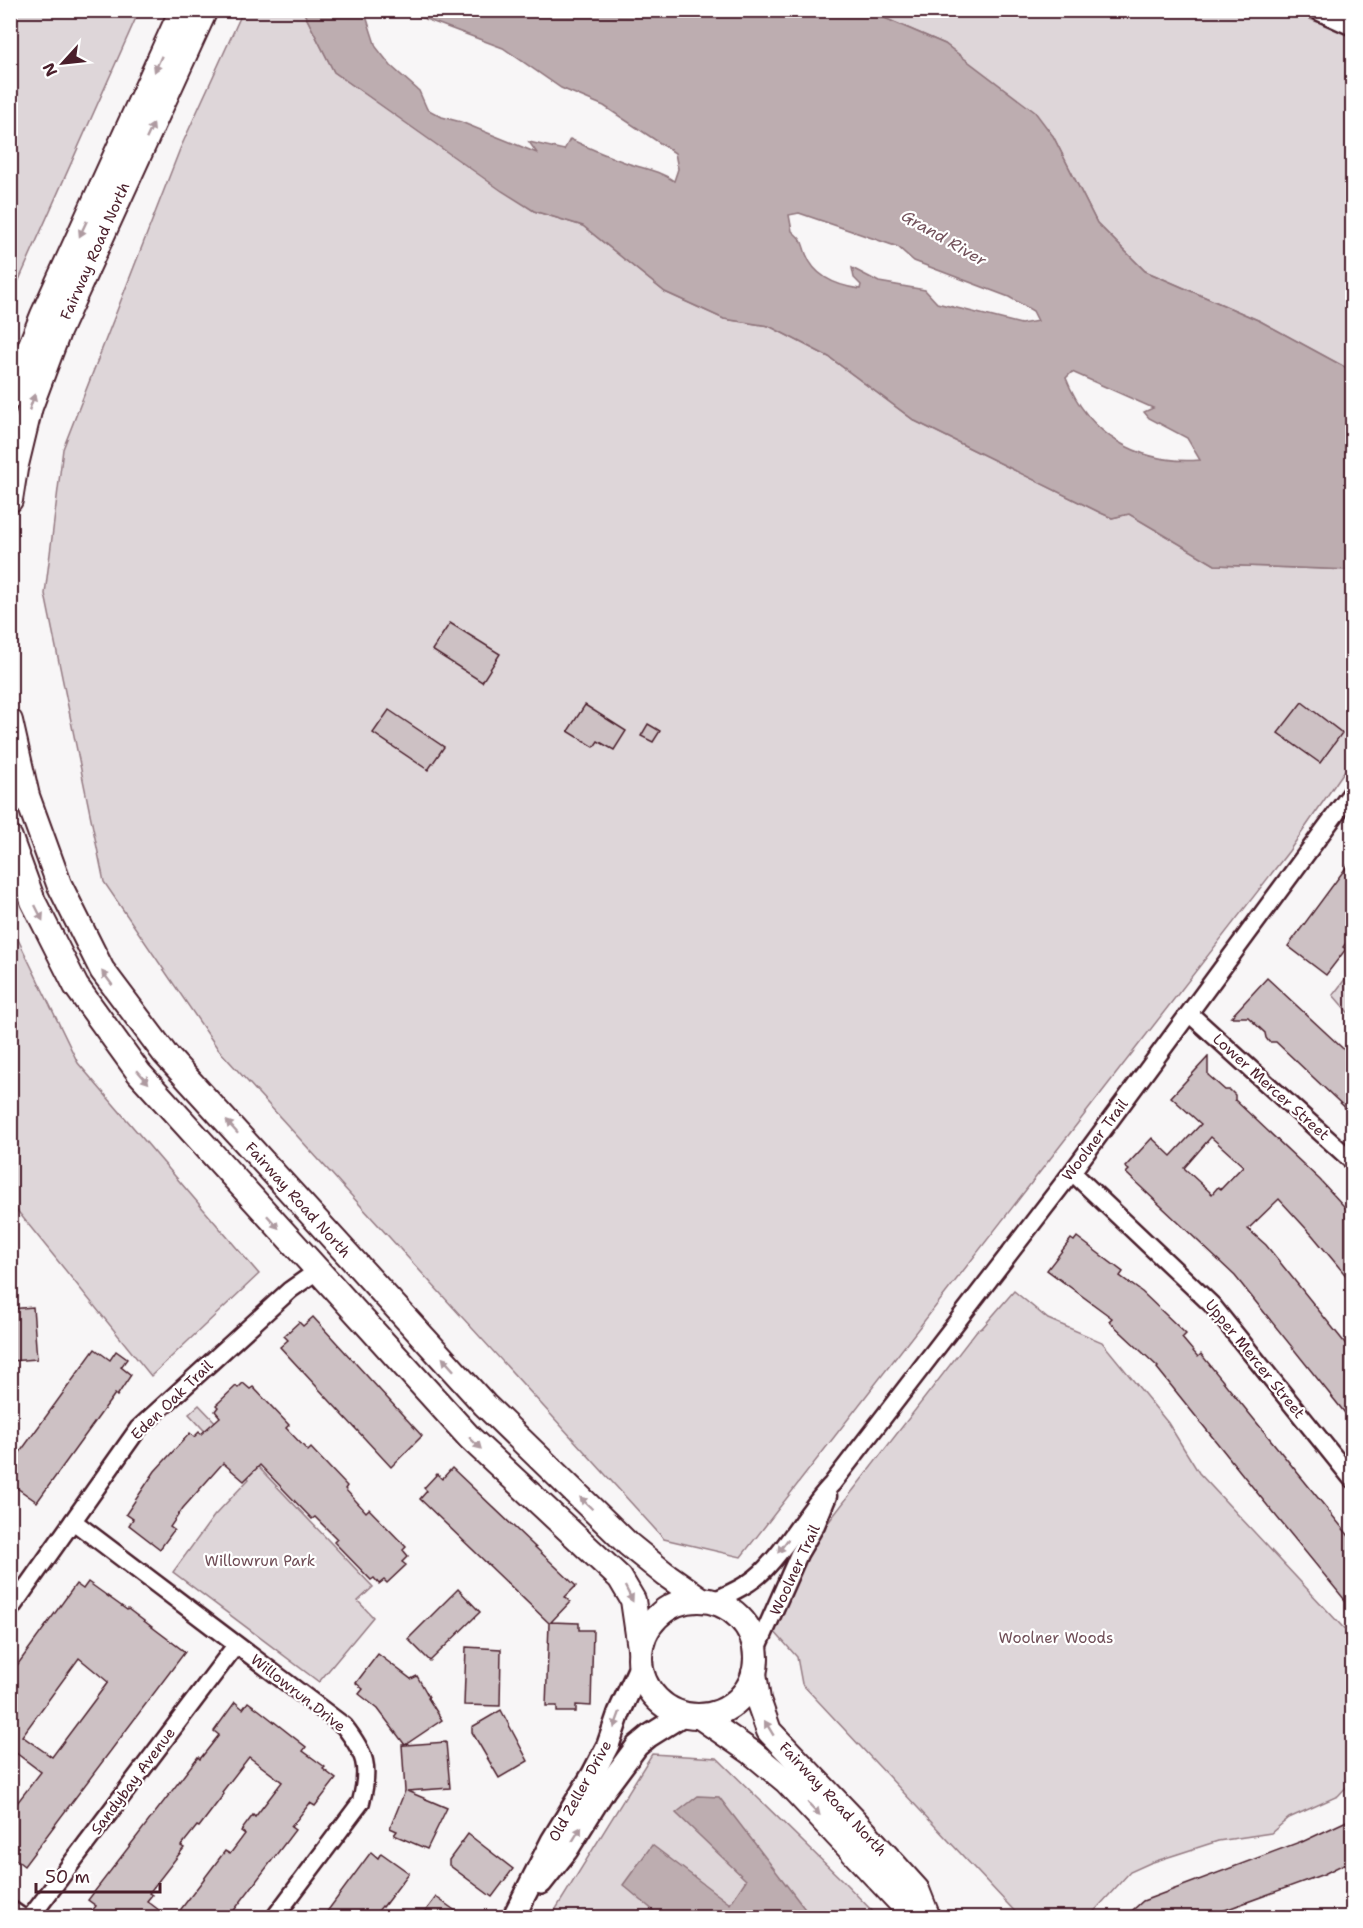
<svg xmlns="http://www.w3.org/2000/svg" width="1363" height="1928" font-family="'Shantell Sans',sans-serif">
<rect width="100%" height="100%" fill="#f8f6f7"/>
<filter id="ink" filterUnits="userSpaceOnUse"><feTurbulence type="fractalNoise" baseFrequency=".0167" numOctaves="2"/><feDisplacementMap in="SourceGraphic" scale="12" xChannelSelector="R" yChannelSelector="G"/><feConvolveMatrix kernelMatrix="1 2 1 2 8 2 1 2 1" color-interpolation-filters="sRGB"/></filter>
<g filter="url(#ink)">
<g fill="#ded6d9" stroke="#947a82" stroke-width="1.5">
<path d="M11,10L139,11L11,298L10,11Z"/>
<path d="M243,11H303L334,72L534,211L583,226L665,292L724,319L769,326L829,357L915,421L1101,513L1112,518L1129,514L1215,565L1352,570V760L1289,851L741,1557L664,1539L218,1049L104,882L45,594L63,449L180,149Z"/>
<path d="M868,11H1287L1352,34V371L1260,321L1145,271L1097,223L1053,136L945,44Z"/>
<path d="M11,925L78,1063L259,1274L151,1376L11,1203Z"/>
<path d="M1352,970V1017L1333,995Z"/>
<path d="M1014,1291L1048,1319L1102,1342L1168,1423L1199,1473L1352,1637V1781L1338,1796L1289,1818L1271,1833L1218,1841L1150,1863L1130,1872L1089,1917H1020L802,1684L797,1657L773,1630L776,1590L977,1330L982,1328Z"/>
<path d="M199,1405L373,1587L358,1601L373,1617L319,1682L173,1572L214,1516L249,1479L189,1414Z"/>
<path d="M652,1754L717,1758L843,1881L878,1917L561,1918L554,1912Z"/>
</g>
<g fill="#bdadb0" stroke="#8f747b" stroke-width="1.5" fill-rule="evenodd">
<path d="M303,11H362V14L367,19L376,47L391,66L419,91L427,109L442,117L461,122L537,153L529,142L564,150L570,139C589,148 607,156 627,163C644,169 658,170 674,181L678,169L675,153L604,106L561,88L503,48L404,11H868L945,44L1035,112L1053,136L1097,223L1145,271L1260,321L1352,371V570L1215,565L1129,514L1112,518L1101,513L915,421L829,357L769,326L724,319L665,292L583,226L534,211L502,191L334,72ZM799,213L898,247L914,261L1009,297L1033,311L1038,321L1021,324L937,303L925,290L879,282L852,268L854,278L861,285L860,289C838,286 815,278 806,254C801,240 804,242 792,231L789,215ZM1072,372L1153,408L1144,412L1149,418L1187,438L1200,460C1140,465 1088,435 1066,378Z"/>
<path d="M698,1796L719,1797L811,1917H661L623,1885L652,1845L730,1904L746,1880L676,1813Z"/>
</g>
<g fill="#cdc1c4" stroke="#4a1f2b" stroke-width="1.5" fill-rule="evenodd">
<path d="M450,623L500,654L482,682L432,650Z"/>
<path d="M1302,702L1342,733L1320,763L1278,733Z"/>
<path d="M585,705L626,731L614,750L598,741L594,747L568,731Z"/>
<path d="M389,710L444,747L428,770L373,733Z"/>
<path d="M648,724L660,731L653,742L641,736Z"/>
<path d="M1353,858V934L1343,947L1346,949L1326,975L1288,946Z"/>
<path d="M1267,978L1353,1058V1115L1276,1042H1269L1266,1038L1265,1033L1248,1017H1231Z"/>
<path d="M1208,1057V1075L1225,1090H1230L1235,1095V1100L1320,1180L1353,1216V1284L1313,1236L1279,1199L1248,1229L1266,1245L1353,1353V1423L1235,1276L1126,1173L1129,1170L1125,1167L1152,1138L1171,1156L1201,1124L1171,1097ZM1211,1137L1243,1166L1221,1189L1218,1187L1212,1194L1184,1168Z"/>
<path d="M1077,1237L1123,1272L1120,1276L1142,1292L1186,1334L1182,1338L1198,1357L1201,1354L1353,1541V1610L1267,1505L1157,1368L1158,1367L1109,1321L1112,1318L1047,1270L1071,1239L1074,1241Z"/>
<path d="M33,1307L37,1359L10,1361V1309Z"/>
<path d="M313,1317L422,1436L391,1467L280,1347L288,1340L284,1336L299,1322L303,1326Z"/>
<path d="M95,1349L110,1360L116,1351L127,1359L121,1367L131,1375L117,1396L115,1394L37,1502L10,1483V1466Z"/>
<path d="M243,1383L250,1389L253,1387L289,1425L286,1428L308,1451L311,1448L347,1486L345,1489L366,1512L369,1509L406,1547L403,1550L408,1556L402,1562L406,1565L387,1583L384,1580L379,1584L374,1578L371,1580L334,1542L337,1539L315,1517L312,1519L260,1465L244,1481L223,1463L183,1508L170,1527L174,1530L160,1549L129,1525L133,1519L126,1514L155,1471L190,1433L194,1437L199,1432L201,1434L220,1417L215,1411L218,1407L216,1405L236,1386L238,1388Z"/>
<path d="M452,1468L576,1586L565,1597L570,1602L551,1622L579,1623V1630H593L591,1706L576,1705V1712H557V1706H546L549,1623L420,1499L427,1491L424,1488L437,1474L442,1479Z"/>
<path d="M88,1582L127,1610L128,1609L185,1652L24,1866L10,1855V1812L41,1772L12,1750L10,1752V1675L76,1584L83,1589ZM79,1658L108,1682L52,1757L22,1736Z"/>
<path d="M458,1589L480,1612L430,1661L408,1639Z"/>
<path d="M466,1647L501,1649L500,1706L464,1705Z"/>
<path d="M378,1654L411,1679L417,1676L429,1697L428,1698L442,1720L405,1745L446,1742L450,1788L407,1791L447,1808L427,1849L394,1835L397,1831L390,1828L405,1791L402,1745H405L378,1709L359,1694L363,1689L356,1683Z"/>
<path d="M235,1702L243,1709L248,1702L259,1710L306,1747L303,1751L325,1767L323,1769L336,1779L315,1806L310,1803L291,1827L295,1830L229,1917H175L225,1851L230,1854L245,1834L241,1831L253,1815L255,1817L282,1782L249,1757L222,1792L224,1794L199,1827L197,1826L181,1846L184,1848L149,1893L152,1895L147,1901L168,1917H97L91,1912L96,1906L88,1900L198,1757L200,1759L219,1735L214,1731Z"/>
<path d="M501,1710L528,1761L499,1778L472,1732V1727Z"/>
<path d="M1353,1818V1858L1347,1860L1348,1862L1324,1874L1206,1917H1125L1143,1901L1302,1841V1842Z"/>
<path d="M468,1834L513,1869L492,1897L449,1865V1860Z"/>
<path d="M371,1852L378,1858L381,1853L409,1873L383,1907L382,1906L373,1917H323Z"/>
<path d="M436,1897L464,1917H421Z"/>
</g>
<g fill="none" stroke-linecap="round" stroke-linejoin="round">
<defs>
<g id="minor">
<path d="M1190,1014L1352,1161"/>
<path d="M1072,1172L1212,1305L1352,1479"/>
<path d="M73,1521L344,1726C366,1754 370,1767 361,1802L274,1918"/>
<path d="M711,1602C731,1593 752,1584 766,1568C791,1542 807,1510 832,1484L1072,1172L1352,792"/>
<path d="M10,1610L138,1429L290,1290L317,1271"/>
<path d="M755,1654L799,1554L816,1525L828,1496"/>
<path d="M10,1909L23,1918"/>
<path d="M30,1918L236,1645"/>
</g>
<g id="tertiary">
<path d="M1321,10L1352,24"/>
<path d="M541,1883L567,1850L605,1789L637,1746L649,1736L684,1714"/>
<path d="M513,1918L552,1841L593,1774L608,1745L619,1713L640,1667"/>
</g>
<g id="secondary">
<path d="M10,397L43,315L182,10"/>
<path d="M10,500L15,469L30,407L58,332L205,10"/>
<path d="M10,721L27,796L59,884L102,970L165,1054L485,1405L628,1544L665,1574L702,1600"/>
<path d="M10,838L33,901L76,986L139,1073L470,1438L620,1578L633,1600L640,1648"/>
<circle cx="698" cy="1658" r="58"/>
<path d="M754,1673L758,1700L769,1731L852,1818L917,1890L928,1918"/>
<path d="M699,1716L751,1752L786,1781L901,1903L922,1918"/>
</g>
</defs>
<use href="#minor" stroke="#4a1f2b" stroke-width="21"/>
<use href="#tertiary" stroke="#4a1f2b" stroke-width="26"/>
<use href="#secondary" stroke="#4a1f2b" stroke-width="28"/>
<use href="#minor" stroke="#fff" stroke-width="16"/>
<use href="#tertiary" stroke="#fff" stroke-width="21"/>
<use href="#secondary" stroke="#fff" stroke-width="24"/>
</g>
<defs><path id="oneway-solid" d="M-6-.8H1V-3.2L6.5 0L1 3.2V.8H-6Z" transform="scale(1.5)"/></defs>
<g fill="#ae9aa0">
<use href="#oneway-solid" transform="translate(158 64) rotate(114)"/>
<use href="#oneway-solid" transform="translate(150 131) rotate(-65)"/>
<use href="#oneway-solid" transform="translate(83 229) rotate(115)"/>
<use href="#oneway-solid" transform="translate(32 402) rotate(-71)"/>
<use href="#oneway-solid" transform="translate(39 913) rotate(64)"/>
<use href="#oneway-solid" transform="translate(107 978) rotate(-127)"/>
<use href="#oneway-solid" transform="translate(143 1077) rotate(49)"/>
<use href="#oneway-solid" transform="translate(232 1127) rotate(-132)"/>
<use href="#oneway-solid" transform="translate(273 1222) rotate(48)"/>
<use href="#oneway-solid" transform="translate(448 1364) rotate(-132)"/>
<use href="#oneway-solid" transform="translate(475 1443) rotate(44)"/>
<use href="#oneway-solid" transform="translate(586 1503) rotate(-136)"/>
<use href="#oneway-solid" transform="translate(783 1546) rotate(127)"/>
<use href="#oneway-solid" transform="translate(629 1594) rotate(63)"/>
<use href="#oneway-solid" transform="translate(617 1720) rotate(110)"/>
<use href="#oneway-solid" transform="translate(769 1728) rotate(-121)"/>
<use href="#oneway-solid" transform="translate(814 1809) rotate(46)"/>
<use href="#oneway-solid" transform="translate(577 1834) rotate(-58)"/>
</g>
</g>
<g text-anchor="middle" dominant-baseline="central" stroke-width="4.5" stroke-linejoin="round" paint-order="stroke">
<g font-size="15" fill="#4a1f2b" stroke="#fff">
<text transform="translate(95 251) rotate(-66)">Fairway Road North</text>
<text transform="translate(1271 1087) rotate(42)">Lower Mercer Street</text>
<text transform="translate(1095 1140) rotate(-53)">Woolner Trail</text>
<text transform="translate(298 1200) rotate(48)">Fairway Road North</text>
<text transform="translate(1255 1359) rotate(51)">Upper Mercer Street</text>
<text transform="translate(172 1400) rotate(-44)">Eden Oak Trail</text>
<text transform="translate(795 1570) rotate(-65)">Woolner Trail</text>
<text transform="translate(298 1693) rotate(38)">Willowrun Drive</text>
<text transform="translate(133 1781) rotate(-53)">Sandybay Avenue</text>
<text transform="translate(580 1791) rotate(-61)">Old Zeller Drive</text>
<text transform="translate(833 1799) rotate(47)">Fairway Road North</text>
</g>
<g font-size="15" fill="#6f4d56" stroke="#fff">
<text x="260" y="1561">Willowrun Park</text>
<text x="1056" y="1638">Woolner Woods</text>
</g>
<g font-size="16" font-style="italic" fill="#72515a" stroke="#fff">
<text transform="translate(944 238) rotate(30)">Grand River</text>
</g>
</g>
<rect width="1363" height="1928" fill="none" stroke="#fff" stroke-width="36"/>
<rect x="18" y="18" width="1327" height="1892" fill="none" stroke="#4a1f2b" stroke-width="2" filter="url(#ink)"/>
<g transform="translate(63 63) rotate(243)" stroke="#ffffff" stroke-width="4.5" paint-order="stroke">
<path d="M0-4.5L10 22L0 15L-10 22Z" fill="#4a1f2b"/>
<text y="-9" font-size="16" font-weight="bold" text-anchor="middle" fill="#4a1f2b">N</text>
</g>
<path d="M36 1883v9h124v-9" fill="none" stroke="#4a1f2b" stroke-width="3"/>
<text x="45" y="1883" font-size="18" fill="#4a1f2b" stroke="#ffffff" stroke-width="4.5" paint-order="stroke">50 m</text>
</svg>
